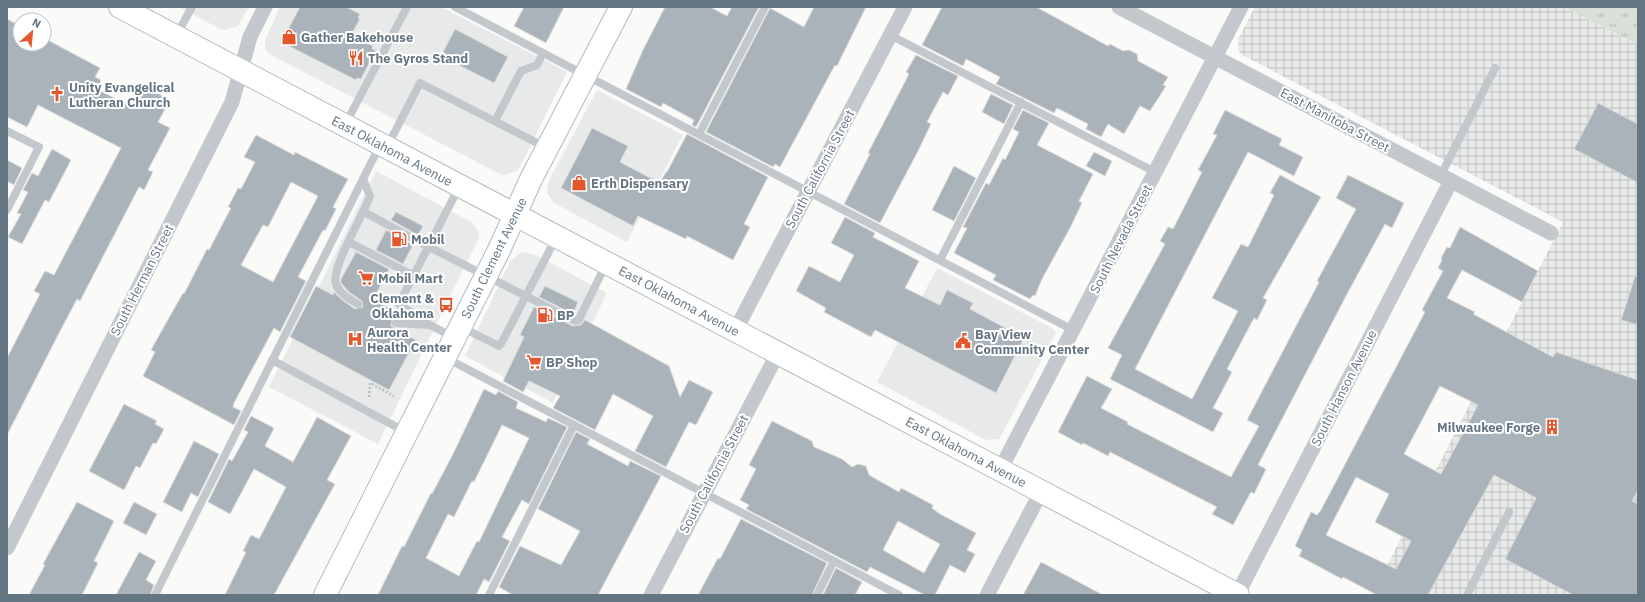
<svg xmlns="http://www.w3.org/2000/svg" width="1645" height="602" font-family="'IBM Plex Sans',sans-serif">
<defs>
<pattern id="industrial-grid" width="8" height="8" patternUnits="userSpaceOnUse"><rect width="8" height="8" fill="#e8e9e9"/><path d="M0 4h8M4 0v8" fill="none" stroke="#c0c1c2"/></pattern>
<pattern id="grass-tufts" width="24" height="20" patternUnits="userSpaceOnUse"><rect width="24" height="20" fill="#dadfd7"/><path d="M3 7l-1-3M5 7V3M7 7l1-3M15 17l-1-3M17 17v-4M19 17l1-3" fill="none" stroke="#b4b9b4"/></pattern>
</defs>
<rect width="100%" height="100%" fill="#fafaf8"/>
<g fill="#e8e9e9">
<path d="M179,7H249L238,26L226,30L220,29Z"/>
<path d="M280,7H441L567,72L520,167L515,172L502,175L269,54L265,49V40Z"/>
<path d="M597,90L683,135L627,242L554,203L547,193L548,182Z"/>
<path d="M376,171L471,222L479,232V237L378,444L269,387Z"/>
<path d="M521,252L534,254L607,293L553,403L465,356L510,262Z"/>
<path d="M937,268L1052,328L1056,333L999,439L986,440L877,382Z"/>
</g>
<path fill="url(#industrial-grid)" d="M1255,7H1564L1638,45V595H1372L1563,222L1244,56L1239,52L1238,39Z"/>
<path fill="url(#grass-tufts)" d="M1564,7H1638V45Z"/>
<g fill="#aab3b9" stroke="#dcdcda" fill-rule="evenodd">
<path d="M300,7H346L360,14L358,18L360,19L351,35L373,46L372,49L376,50L361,79L357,78L356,80L281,42Z"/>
<path d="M524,7H564L546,43L514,26Z"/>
<path d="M665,7H710L727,16L732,7H759L696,127L692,125L694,120L663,103L661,107L626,89L643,50Z"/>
<path d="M814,7H866L837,66L835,65L780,167L775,164L773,167L706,132L770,8L804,27Z"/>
<path d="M942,7H1036L1108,46L1110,44L1123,51L1129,50L1137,54L1138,61L1168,77L1163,85L1166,86L1150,111L1140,106L1124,134L1108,124L1101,137L1086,129L1088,124L1057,108L1054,113L996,84L1000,77L966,59L963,66L922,45Z"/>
<path d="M7,19L20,26V44H44V38L100,68L95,77L101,80L97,89L135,109L146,87L170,100L158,122L170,128L148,170L153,172L144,190L139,187L80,301L77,299L58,335L7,435V358L40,294L34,291L45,271L54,275L121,148L38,105L27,127L7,117Z"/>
<path d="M455,29L508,57L494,83L441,56Z"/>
<path d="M916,55L958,76L948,95L943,92L927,122L931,124L917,153L880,223L844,204L870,154L868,153L909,74L906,72Z"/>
<path d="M991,94L1013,105L1004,124L982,112Z"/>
<path d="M1598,103L1638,124V183L1574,149Z"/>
<path d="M1023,110L1049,123L1037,145L1093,174L1079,201L1082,203L1070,228L1042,279L1035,296L1033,295L1030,299L993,280L996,275L954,253L967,228L963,227L986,183L989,185L1003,158L1005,160L1019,132L1013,129Z"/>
<path d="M1225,110L1282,139L1279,145L1303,157L1294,176L1248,152L1135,369L1192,399L1238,311L1212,298L1241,244L1248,247L1274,195L1270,193L1280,175L1321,197L1263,298L1267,300L1257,320L1254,318L1227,369L1232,372L1213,408L1223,413L1213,432L1110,379L1122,355L1108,348L1165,244L1160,241L1168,227L1173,229L1202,172L1198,170L1217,135L1213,134Z"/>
<path d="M592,128L628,146L620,162L660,183L666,172H667L687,134L768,177L744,224L750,227L733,260L687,236L686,239L638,216L633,226L561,188Z"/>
<path d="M256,135L294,155L295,152L348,179L333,207L336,209L325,231L323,230L298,277L306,281L280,332L274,328L234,403L233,407L241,411L234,425L143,376L155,352L151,350L161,332L183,293L184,294L207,249L209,250L231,208L228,207L238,188L241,189L255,162L244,157ZM291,182L318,196L273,282L241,265L263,225L268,227Z"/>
<path d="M52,149L71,160L49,202L45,200L22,244L8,237L21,214L17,213L28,192L23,190L32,173L38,176Z"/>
<path d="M1094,152L1112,161L1105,176L1086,166Z"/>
<path d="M7,160L22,168L14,185L7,181Z"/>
<path d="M954,166L976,178L954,221L932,210Z"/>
<path d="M1348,175L1404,203L1392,228L1385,224L1346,296L1258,465L1266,469L1254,494L1251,492L1233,525L1212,514L1217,507L1110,452L1108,456L1083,443L1082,445L1058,432L1087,376L1112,389L1101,408L1128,422L1127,424L1231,477L1259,426L1247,420L1319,282L1317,281L1356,209L1336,198Z"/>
<path d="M396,212L423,226L418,235L391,220Z"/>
<path d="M845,217L875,233L873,237L919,261L905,288L940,305L947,290L973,303L970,309L1024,338L996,393L875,330L871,337L824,312L826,308L796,291L809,266L840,282L854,255L831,243Z"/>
<path d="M1460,227L1538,271L1522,302L1462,270L1447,298L1475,312L1473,314L1553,357L1556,352L1638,380V490L1632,501L1638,504V595H1573L1505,559L1536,498L1494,475L1428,595H1377L1343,577L1342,579L1299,556L1302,550L1295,546L1311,512L1317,515L1321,510L1425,312L1422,310L1443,271L1438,268L1442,260L1441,258L1447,247L1450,248ZM1440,386L1478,405L1441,474L1404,454ZM1356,477L1389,494L1375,522L1411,541L1396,569L1326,535Z"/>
<path d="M386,230L413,245L403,264L376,250Z"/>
<path d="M356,252L389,269L373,300L400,314L399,318L392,320L391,326L416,340L389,390L290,337L316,286L333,295L334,292L342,300L355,309L363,307L362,301L349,292L341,283V279Z"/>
<path d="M1635,276L1638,277V325L1621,320Z"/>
<path d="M545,286L578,302L573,314L539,297Z"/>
<path d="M534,307L573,326L581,325L585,320L669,366L680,397L689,380L713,392L696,425L689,422L666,467L635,451L653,416L613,394L595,430L553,408L560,396L529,381L523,392L503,381L524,337L520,335Z"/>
<path d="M484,389L496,395L498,391L518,402L516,408L546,422L548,418L567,427L529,504L522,500L502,537L510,541L489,582L484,579L476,595H378L402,546L404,547L431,493L432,494L453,454ZM502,425L529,438L479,542L477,541L459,576L426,558L448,514L454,517L472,481L474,482Z"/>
<path d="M124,404L157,421L155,424L164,429L156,444L153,443L140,468L136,466L124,490L89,471Z"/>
<path d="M251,416L274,428L265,446L293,462L317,417L351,436L327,480L335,484L274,595H225L246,552L243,551L251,535L259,539L286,487L254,469L230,514L208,502L229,459L232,461L248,432L244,430Z"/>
<path d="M772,421L812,441L814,447L842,459L852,467L858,464L866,466L869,475L899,492L901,488L933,505L932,508L940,514L976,533L967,550L975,554L965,573L950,565L935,595H925L870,567L867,572L746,509L749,505L740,500L756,469L749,465ZM898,521L940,544L924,573L883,550Z"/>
<path d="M576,432L590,439L587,444L617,460L628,466L630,461L661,476L598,595H513L499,587L520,546L561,565L580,531L538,509Z"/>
<path d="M194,441L219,454L198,497L191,493L182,512L163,502Z"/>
<path d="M77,502L114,521L94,561L98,563L82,595H29L45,565L43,564Z"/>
<path d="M134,502L157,514L146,535L123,523Z"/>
<path d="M741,519L827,563L812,595H698L718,558L720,559Z"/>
<path d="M139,552L156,561L146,580L154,585L150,595H116Z"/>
<path d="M1041,562L1103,595H1023Z"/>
<path d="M836,568L862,582L855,595H823Z"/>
</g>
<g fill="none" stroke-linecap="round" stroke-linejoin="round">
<defs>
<g id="secondary">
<path d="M120,7L1238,595"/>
<path d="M325,595L499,250L531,179L621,7"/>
</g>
</defs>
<use href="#secondary" stroke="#b3babf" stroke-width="24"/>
<path stroke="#bbbfc2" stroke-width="2.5" stroke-dasharray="2 2" stroke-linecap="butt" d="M369,397L370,383L394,396"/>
<g stroke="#c3c8cc" stroke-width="8">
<path d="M455,7L1073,330"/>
<path d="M890,35L1155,172"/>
<path d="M176,36L192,7"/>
<path d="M495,121L521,71L537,65L543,53"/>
<path d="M345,125L407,7"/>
<path d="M7,131L39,147L7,210"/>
<path d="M699,134L765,7"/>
<path d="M387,147L420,83L547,148"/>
<path d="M1441,175L1495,68"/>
<path d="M364,212L429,247L575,321L579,320L581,315L606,264"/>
<path d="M349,242L414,276"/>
<path d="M940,260L1021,102"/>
<path d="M358,304C349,299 340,294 336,284C330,269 364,214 370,196L363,179"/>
<path d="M396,323L429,325"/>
<path d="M461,327L499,346L502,342L556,238"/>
<path d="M455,338L430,325L399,304L459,187"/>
<path d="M446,358L899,595"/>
<path d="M272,360L406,432"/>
<path d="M155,595L380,145"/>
<path d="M489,595L574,425"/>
<path d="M817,595L834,561"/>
<path d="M1467,595L1509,512"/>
</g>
<g stroke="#c3c8cc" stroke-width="15">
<path d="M1119,7L1551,233"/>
<path d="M735,331L905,7"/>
<path d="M1000,470L1241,7"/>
<path d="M7,548L232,102L250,37L265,7"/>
<path d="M651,595L778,353"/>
<path d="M987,595L1041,492"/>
<path d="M1237,595L1451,181"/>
</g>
<use href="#secondary" stroke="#fff" stroke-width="22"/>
</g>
<defs>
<symbol id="shop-bare" viewBox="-9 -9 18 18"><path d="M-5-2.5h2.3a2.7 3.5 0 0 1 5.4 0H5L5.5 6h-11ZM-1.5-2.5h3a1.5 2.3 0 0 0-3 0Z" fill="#e4572e" stroke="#fff" stroke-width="2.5" paint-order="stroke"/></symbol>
<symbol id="restaurant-bare" viewBox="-9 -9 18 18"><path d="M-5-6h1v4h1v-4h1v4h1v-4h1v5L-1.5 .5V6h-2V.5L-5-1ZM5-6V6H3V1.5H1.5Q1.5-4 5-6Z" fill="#e4572e" stroke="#fff" stroke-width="2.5" paint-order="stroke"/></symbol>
<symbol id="church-bare" viewBox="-9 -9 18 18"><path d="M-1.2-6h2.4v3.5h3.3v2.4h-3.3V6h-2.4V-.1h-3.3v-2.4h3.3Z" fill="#e4572e" stroke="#fff" stroke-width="2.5" paint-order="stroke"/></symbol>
<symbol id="fuel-bare" viewBox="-9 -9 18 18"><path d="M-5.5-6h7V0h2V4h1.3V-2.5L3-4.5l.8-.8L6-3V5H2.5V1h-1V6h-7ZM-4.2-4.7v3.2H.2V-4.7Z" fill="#e4572e" stroke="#fff" stroke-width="2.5" paint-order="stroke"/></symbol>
<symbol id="supermarket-bare" viewBox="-9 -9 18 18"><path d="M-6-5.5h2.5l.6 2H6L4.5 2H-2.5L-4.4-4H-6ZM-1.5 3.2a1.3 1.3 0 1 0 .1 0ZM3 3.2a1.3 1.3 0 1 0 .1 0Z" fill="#e4572e" stroke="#fff" stroke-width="2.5" paint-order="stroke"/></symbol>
<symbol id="bus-bare" viewBox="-9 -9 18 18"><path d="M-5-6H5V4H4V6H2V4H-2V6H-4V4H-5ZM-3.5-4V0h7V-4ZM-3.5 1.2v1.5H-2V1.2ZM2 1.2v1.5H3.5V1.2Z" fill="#e4572e" stroke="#fff" stroke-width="2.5" paint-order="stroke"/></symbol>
<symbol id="hospital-bare" viewBox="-9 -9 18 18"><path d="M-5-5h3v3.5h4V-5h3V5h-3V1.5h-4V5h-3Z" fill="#e4572e" stroke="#fff" stroke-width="2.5" paint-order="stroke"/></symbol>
<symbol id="civic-bare" viewBox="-9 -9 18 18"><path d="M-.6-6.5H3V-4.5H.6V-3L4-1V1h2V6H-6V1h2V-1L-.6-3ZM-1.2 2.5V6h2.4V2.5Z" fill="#e4572e" stroke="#fff" stroke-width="2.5" paint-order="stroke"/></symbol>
<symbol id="building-bare" viewBox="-9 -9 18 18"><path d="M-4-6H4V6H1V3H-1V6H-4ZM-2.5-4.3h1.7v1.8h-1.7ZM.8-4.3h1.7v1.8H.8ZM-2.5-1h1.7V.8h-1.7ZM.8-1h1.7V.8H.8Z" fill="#e4572e" stroke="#fff" stroke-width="2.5" paint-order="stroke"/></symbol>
</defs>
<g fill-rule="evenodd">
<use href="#shop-bare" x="278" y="26" width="22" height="22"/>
<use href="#restaurant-bare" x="345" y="47" width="22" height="22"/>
<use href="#church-bare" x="46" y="83" width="22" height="22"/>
<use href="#shop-bare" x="568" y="172" width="22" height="22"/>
<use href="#fuel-bare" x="388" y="228" width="22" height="22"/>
<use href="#supermarket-bare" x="355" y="267" width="22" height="22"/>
<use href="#bus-bare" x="435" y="294" width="22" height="22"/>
<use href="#fuel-bare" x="534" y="304" width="22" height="22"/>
<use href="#hospital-bare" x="344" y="328" width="22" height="22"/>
<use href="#civic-bare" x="952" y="330" width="22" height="22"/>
<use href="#supermarket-bare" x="523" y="351" width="22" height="22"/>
<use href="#building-bare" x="1541" y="416" width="22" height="22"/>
</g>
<g text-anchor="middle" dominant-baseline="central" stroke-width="4" stroke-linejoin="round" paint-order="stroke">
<g font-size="13" font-weight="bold" fill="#657683" stroke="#fff" text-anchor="start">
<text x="301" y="37">Gather Bakehouse</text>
<text x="368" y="58">The Gyros Stand</text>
<text x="69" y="87">Unity Evangelical<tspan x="69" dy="15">Lutheran Church</tspan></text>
<text x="591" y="183">Erth Dispensary</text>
<text x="411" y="239">Mobil</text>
<text x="378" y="278">Mobil Mart</text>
<text x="434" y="298" text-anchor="end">Clement &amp;<tspan x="434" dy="15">Oklahoma</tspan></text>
<text x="557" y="315">BP</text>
<text x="367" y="332">Aurora<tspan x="367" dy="15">Health Center</tspan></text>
<text x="975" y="334">Bay View<tspan x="975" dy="15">Community Center</tspan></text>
<text x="546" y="362">BP Shop</text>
<text x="1540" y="427" text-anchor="end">Milwaukee Forge</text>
</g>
<g font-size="13" fill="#657683" stroke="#fff">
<text transform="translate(1335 120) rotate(28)">East Manitoba Street</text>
<text transform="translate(392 151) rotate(28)">East Oklahoma Avenue</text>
<text transform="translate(820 169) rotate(-62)">South California Street</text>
<text transform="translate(1121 239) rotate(-63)">South Nevada Street</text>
<text transform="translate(494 258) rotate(-64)">South Clement Avenue</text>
<text transform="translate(142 280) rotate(-63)">South Herman Street</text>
<text transform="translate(679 301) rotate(28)">East Oklahoma Avenue</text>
<text transform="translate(1344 388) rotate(-63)">South Hanson Avenue</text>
<text transform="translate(966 452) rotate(28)">East Oklahoma Avenue</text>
<text transform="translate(714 474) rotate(-62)">South California Street</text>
</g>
</g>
<rect width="1645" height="602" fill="none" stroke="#657683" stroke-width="16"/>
<g transform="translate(32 32) rotate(27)"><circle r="19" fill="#ffffff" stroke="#c1c8cd"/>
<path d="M0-3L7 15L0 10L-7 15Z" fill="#e4572e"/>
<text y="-6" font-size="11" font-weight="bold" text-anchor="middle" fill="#657683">N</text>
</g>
</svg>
